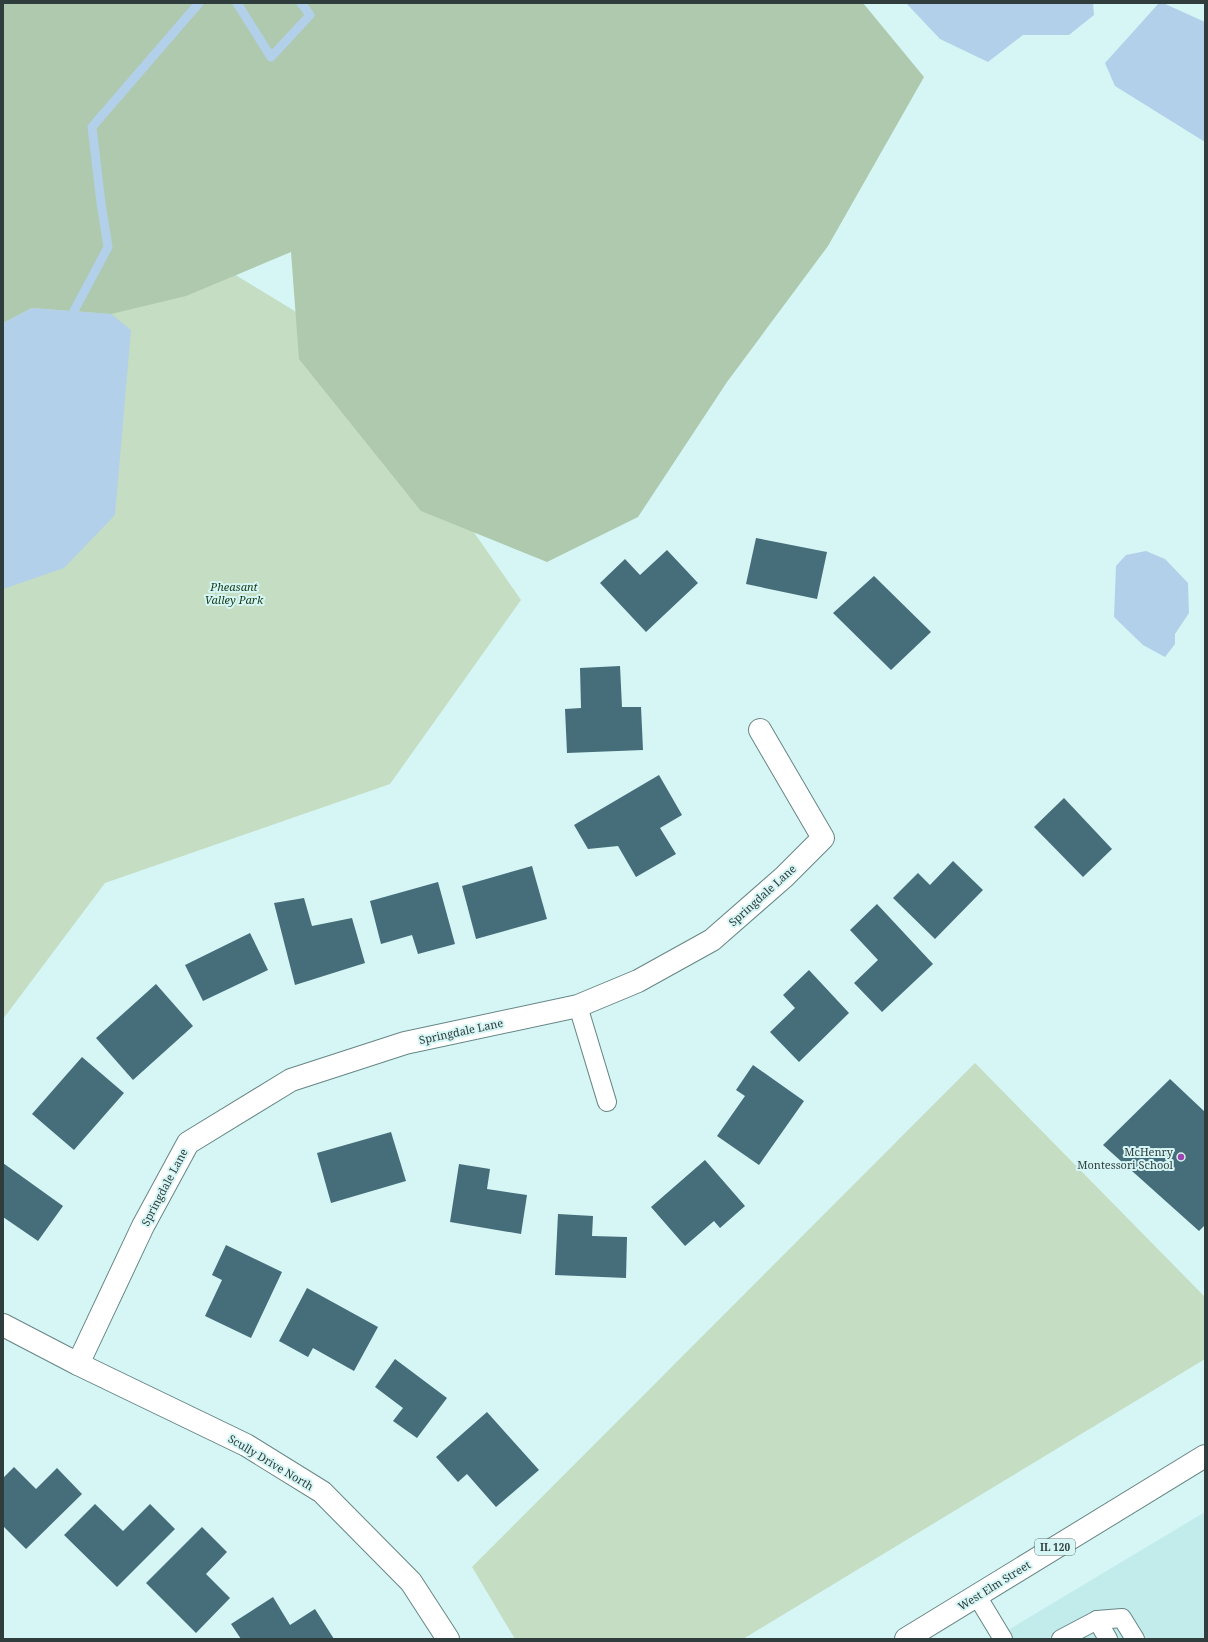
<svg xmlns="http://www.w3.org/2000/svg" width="1208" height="1642" font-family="'Noto Serif',serif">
<rect width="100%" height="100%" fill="#d5f6f5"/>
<path fill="#c2eceb" d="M1205,1512V1639H993Z"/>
<g fill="#c5ddc3">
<path d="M181,242L339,338L521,600L390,784L105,883L3,1019V321Z"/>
<path d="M975,1063L1205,1297V1359L743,1639H515L472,1567Z"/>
</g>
<path fill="#aec9ad" d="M3,3H863L924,77L828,246L727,382L638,517L547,562L421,511L299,359L291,252L186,296L111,314L32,308L3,323Z"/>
<g fill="#b3d0ea">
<path d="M906,3H1093L1094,15L1069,35H1023L988,62L940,39Z"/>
<path d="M1159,3H1163L1205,22V142L1115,86L1105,63Z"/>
<path d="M32,308L111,314L131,330L115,515L64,568L3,589V323Z"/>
<path d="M1146,551L1165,559L1188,583L1189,613L1175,634V644L1165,657L1143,645L1114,617L1116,566L1126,555Z"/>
</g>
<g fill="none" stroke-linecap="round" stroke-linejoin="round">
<g stroke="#b3d0ea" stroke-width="9">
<path d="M237,3L271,57L310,15L301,3"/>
<path d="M74,311L108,247L101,203L92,127L199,3"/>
</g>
</g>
<g fill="#466d7a">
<path d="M756,538L827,552L817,599L746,584Z"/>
<path d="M667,550L698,583L646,632L600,583L625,559L640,575Z"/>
<path d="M874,576L931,632L891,670L833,613Z"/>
<path d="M620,666L622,707H641L643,750L567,753L565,709L581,708L580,668Z"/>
<path d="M659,775L682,815L660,828L676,854L636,877L618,846L588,849L574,825Z"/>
<path d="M1064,798L1112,849L1083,877L1034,827Z"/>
<path d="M953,861L983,890L935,939L893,898L918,873L930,885Z"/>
<path d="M532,866L547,919L476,939L462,886Z"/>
<path d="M438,882L455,944L418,954L412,935L381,944L370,901Z"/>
<path d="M304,898L312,926L352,918L365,963L295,985L274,903Z"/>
<path d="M877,904L933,964L882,1012L854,983L878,960L850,930Z"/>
<path d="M250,933L268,970L203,1001L185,965Z"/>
<path d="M809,970L849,1013L799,1062L770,1032L795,1008L783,995Z"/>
<path d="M156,984L193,1026L133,1080L96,1038Z"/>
<path d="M82,1057L124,1093L74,1150L32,1114Z"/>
<path d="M753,1065L804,1101L759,1165L717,1136L745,1096L736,1090Z"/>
<path d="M1170,1079L1205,1112V1225L1199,1231L1103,1145Z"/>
<path d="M391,1132L406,1181L331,1203L317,1153Z"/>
<path d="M705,1160L745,1206L720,1228L714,1221L685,1246L651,1207Z"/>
<path d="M3,1163L63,1206L38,1241L3,1217Z"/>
<path d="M459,1164L490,1169L487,1189L527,1195L521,1234L450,1222Z"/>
<path d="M558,1214L593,1216L592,1236L627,1237L626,1278L555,1275Z"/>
<path d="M226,1245L282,1272L251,1338L205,1316L222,1280L212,1275Z"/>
<path d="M307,1288L378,1327L354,1371L313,1348L308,1357L279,1341Z"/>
<path d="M395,1359L447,1398L417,1438L393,1421L403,1408L375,1387Z"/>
<path d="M487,1412L539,1470L496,1507L467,1474L458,1482L436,1457Z"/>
<path d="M14,1467L36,1489L57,1468L82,1494L26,1549L3,1526V1478Z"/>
<path d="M95,1504L123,1531L150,1504L175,1529L117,1587L64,1535Z"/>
<path d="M202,1527L227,1552L206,1574L230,1598L196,1633L146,1583Z"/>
<path d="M273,1597L290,1625L315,1609L334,1639H241L231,1624Z"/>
</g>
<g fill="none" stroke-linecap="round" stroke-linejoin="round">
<defs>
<g id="lane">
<path d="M578,1006L607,1102"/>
<path d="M977,1596L1003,1639"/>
<path d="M1097,1620L1108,1639"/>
<path d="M1061,1639L1097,1620L1122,1618L1135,1639"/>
</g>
<g id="street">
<path d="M3,1325L78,1364L246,1445L322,1492L411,1582L448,1639"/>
<path d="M78,1364L143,1226L188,1143L291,1080L405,1043L578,1006L638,981L712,940L784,877L823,838L760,730"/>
</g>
<path id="primary" d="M906,1639L1205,1456"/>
</defs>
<use href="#lane" stroke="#678685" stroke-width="20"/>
<use href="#street" stroke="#678685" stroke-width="24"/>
<use href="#primary" stroke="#678685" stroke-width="24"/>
<use href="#lane" stroke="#fff" stroke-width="18"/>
<use href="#street" stroke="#fff" stroke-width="22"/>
<use href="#primary" stroke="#fff" stroke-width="22"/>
</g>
<circle fill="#9f45b0" stroke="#d5f6f5" stroke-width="1.5" cx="1181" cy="1157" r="4"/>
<g text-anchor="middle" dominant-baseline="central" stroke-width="4" stroke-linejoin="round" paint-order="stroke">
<rect fill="#d5f6f5" stroke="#627474" stroke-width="1" x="1035" y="1539" width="40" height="16" rx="3"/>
<g font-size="10" font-weight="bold" fill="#303d3d">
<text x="1055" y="1547">IL 120</text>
</g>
<g font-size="11" font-style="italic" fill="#133a13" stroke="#d5f6f5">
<text x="234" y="586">Pheasant<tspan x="234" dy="13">Valley Park</tspan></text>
</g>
<g font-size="11" fill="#303d3d" stroke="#d5f6f5">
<text transform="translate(762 895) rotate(-42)">Springdale Lane</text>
<text transform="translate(461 1031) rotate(-12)">Springdale Lane</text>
<text transform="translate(164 1187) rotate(-62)">Springdale Lane</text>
<text transform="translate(271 1462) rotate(31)">Scully Drive North</text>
<text transform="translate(994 1585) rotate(-32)">West Elm Street</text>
</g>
<g font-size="11" fill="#303d3d" stroke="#d5f6f5" text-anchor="end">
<text x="1173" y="1151">McHenry<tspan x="1173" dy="13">Montessori School</tspan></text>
</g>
</g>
<rect width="1208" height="1642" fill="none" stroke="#303d3d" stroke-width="8"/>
</svg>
